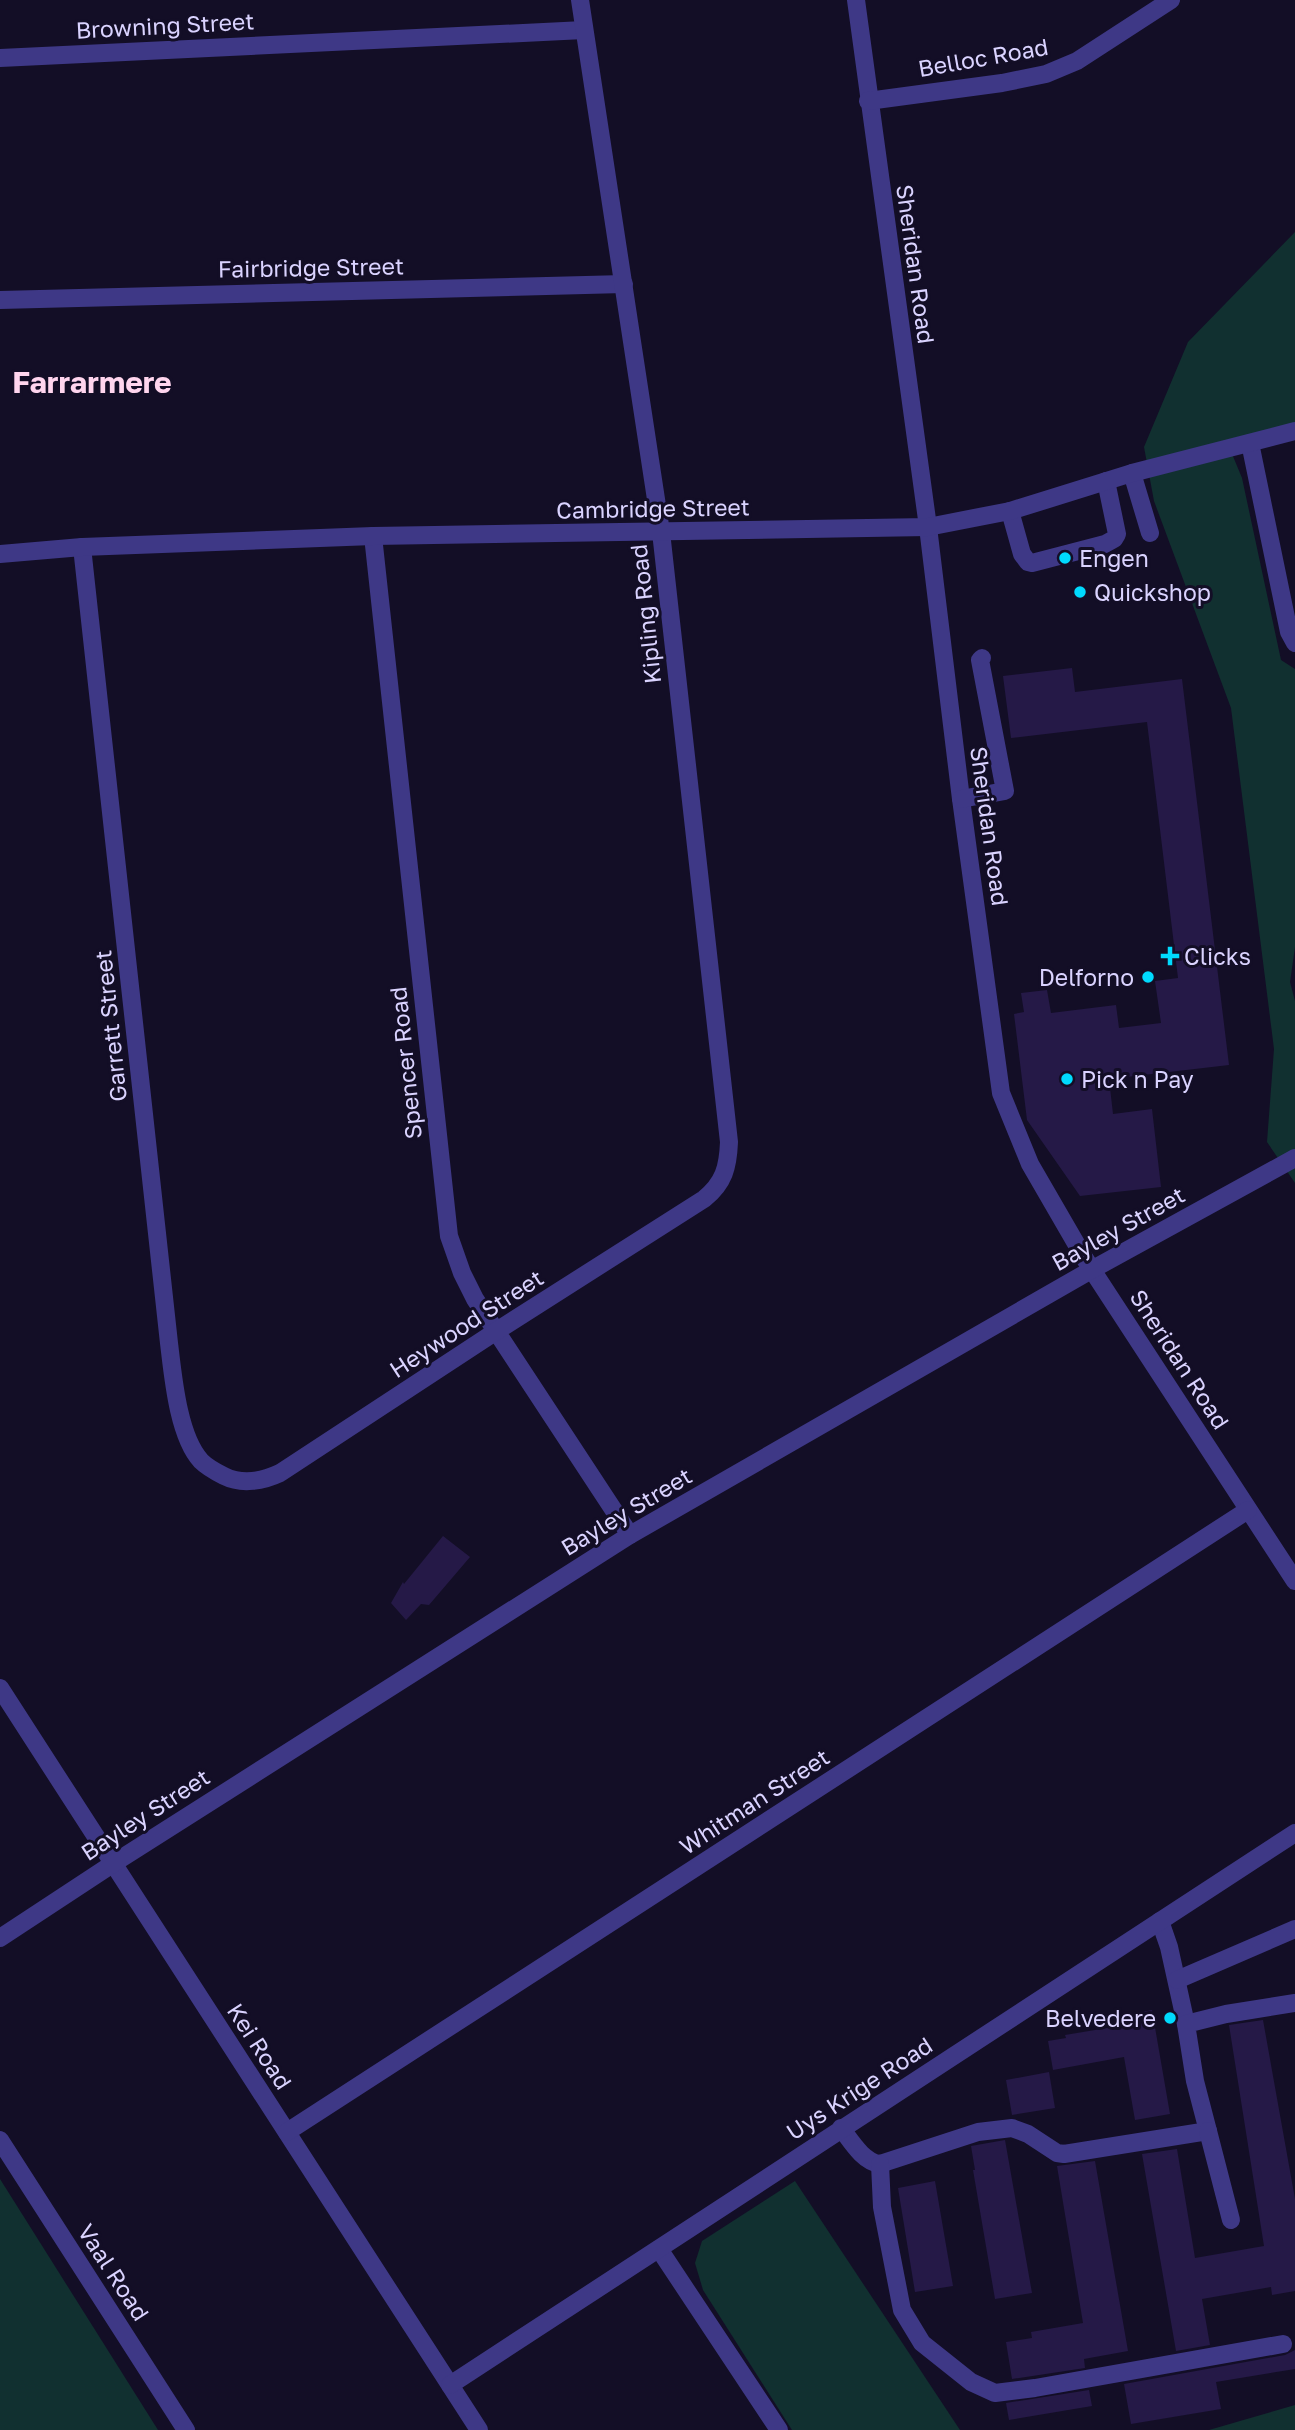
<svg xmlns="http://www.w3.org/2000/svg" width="1295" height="2430" font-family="'Golos Text',sans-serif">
<rect width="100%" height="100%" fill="#130e26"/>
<g fill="#113030">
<path d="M1295,232V430L1230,449L1242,478L1281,660L1295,669V947L1290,982L1295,1001V1183L1267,1142L1274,1049L1231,708L1154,501L1144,447L1188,342Z"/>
<path d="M0,2179L158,2430H0Z"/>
<path d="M795,2181L960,2430H792L703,2290L695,2263L702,2241Z"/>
<path d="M1295,2405V2430H1209Z"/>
</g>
<g fill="#251947">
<path d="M1072,668L1075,692L1182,679L1229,1065L1109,1079L1113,1114L1152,1109L1161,1187L1080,1196L1027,1120L1014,1014L1024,1012L1021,993L1047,990L1051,1013L1116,1005L1119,1028L1161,1023L1155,981L1178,978L1147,722L1011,738L1003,676Z"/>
<path d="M443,1536L470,1557L429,1605L421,1604L406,1620L391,1603L403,1582L404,1584Z"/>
<path d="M1152,2010L1170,2114L1135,2120L1124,2057L1053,2070L1048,2041L1066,2038L1065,2035L1119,2026L1117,2017Z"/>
<path d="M1263,2020L1295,2199V2291L1272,2295L1271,2287L1202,2299L1210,2345L1176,2351L1142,2154L1177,2149L1195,2258L1264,2246L1229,2025Z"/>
<path d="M1049,2072L1055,2108L1012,2115L1006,2080Z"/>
<path d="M1005,2140L1032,2293L995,2299L973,2170H975L971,2146Z"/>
<path d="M1095,2161L1128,2351L1084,2359L1085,2368L1012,2379L1006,2342L1032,2338L1031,2332L1083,2323L1057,2166Z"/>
<path d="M935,2181L953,2286L915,2292L898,2188Z"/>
<path d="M1295,2350V2369L1216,2382L1221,2409L1131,2424L1124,2384L1285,2355Z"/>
<path d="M1089,2390L1092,2406L1009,2420L1006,2403Z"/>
</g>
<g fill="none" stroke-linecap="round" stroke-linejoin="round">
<g stroke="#3e3886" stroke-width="18">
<path d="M856,0L928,527L961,799L1001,1093L1030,1164L1085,1259L1295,1581"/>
<path d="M0,58L584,30"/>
<path d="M868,101L1002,83L1046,74L1077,61L1171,0"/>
<path d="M0,300L624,284"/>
<path d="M1250,443L1289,632L1295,643"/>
<path d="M1132,473L1150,533"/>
<path d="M1010,511L1022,554L1028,562L1032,563L1105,544L1114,539L1117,534L1106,481"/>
<path d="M373,536L449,1236L462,1273L475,1299L630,1535"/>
<path d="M82,547L169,1343C173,1376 178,1436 201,1461C207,1467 216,1472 224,1476C242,1485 263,1481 280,1473L495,1332L704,1199C724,1183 728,1167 729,1142L661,532L580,0"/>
<path d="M0,554L82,547L373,536L928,527L1010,511L1132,473L1295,431"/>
<path d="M961,799L1005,791L980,660L982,658"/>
<path d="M0,1688L479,2430"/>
<path d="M1160,1921L1169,1947L1186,2024"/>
<path d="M0,1938L114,1863L630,1535L1093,1269L1295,1158"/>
<path d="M1177,1980L1295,1929"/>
<path d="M841,2128C851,2141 863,2162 880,2164L978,2132L1012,2128L1028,2134L1057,2153L1064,2154L1208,2131L1195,2081L1186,2024L1226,2014L1295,2003"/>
<path d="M1208,2131L1231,2220"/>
<path d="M287,2132L1248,1510"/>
<path d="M0,2140L186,2430"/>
<path d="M880,2164L882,2207L902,2310L922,2343L971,2382L995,2393L1035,2388L1283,2344"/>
<path d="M659,2249L779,2430"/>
<path d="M450,2385L1295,1833"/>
</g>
</g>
<g fill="#00dafe" stroke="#130e26" stroke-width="2.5">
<circle cx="1065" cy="558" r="7"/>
<circle cx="1080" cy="592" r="7"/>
<path d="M1166.5 945.5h7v7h7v7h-7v7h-7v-7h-7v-7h7z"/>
<circle cx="1148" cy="977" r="7"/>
<circle cx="1067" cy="1079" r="7"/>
<circle cx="1170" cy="2018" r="7"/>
</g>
<g text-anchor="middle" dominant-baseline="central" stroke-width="6" stroke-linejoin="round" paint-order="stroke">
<g font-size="23" fill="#dad3ff" stroke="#130e26">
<text transform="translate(165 25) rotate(-3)">Browning Street</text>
<text transform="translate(983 57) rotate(-10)">Belloc Road</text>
<text transform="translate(916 264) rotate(82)">Sheridan Road</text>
<text transform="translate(311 267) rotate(-1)">Fairbridge Street</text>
<text transform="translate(653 508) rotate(-1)">Cambridge Street</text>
<text transform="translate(645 614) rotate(-96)">Kipling Road</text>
<text transform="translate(990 826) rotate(82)">Sheridan Road</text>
<text transform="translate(110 1026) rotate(-96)">Garrett Street</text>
<text transform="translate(405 1063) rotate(-96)">Spencer Road</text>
<text transform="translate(1118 1228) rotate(-29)">Bayley Street</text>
<text transform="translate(466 1323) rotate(-33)">Heywood Street</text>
<text transform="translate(1180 1359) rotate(57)">Sheridan Road</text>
<text transform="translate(626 1511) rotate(-31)">Bayley Street</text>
<text transform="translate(754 1801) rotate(-33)">Whitman Street</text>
<text transform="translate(145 1814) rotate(-33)">Bayley Street</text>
<text transform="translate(260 2046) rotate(57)">Kei Road</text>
<text transform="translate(859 2088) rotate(-33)">Uys Krige Road</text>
<text transform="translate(114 2272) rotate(57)">Vaal Road</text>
</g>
<g font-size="23" fill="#dad3ff" stroke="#130e26" text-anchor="start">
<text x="1079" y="558">Engen</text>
<text x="1094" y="592">Quickshop</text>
<text x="1184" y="956">Clicks</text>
<text x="1134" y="977" text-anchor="end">Delforno</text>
<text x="1081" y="1079">Pick n Pay</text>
<text x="1156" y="2018" text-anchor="end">Belvedere</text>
</g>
<g font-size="30" font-weight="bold" fill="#ffd5ee" stroke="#130e26">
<text x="92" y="382">Farrarmere</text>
</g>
</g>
</svg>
